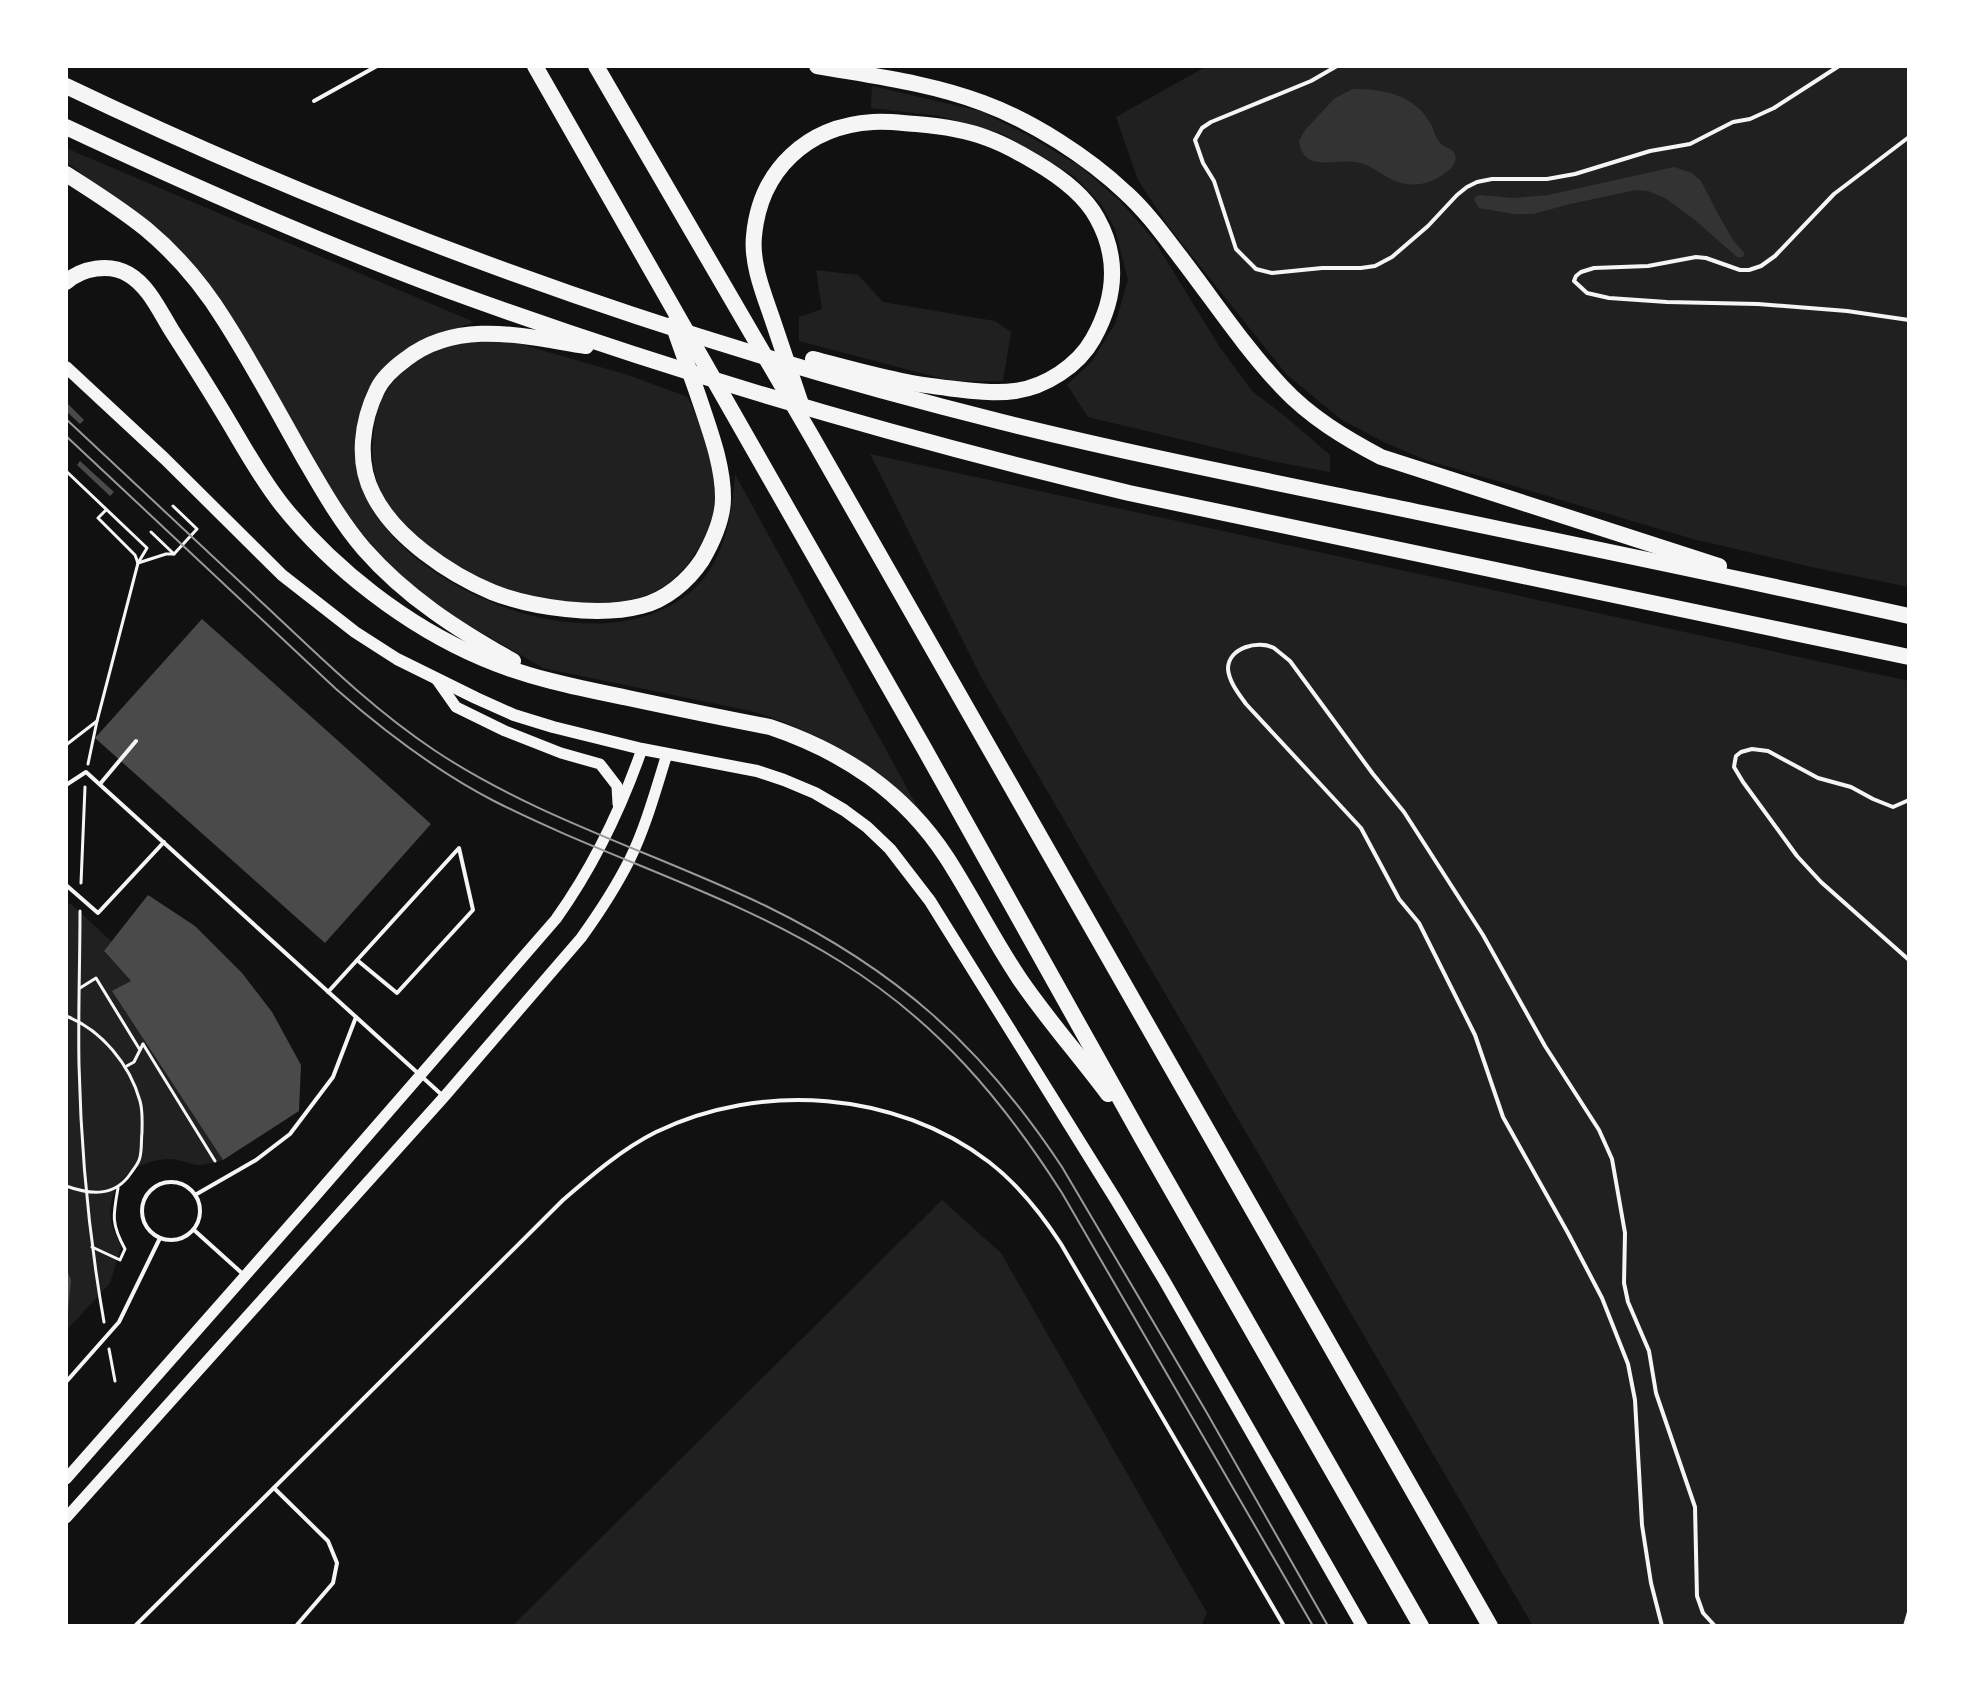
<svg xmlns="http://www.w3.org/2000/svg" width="1975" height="1692" font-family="'Roboto Condensed',sans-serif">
<rect width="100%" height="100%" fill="#111"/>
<g fill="#202020">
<path d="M1207,66H1909V587L1816,568L1693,539L1426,460L1386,443L1342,420L1287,375L1168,226L1138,180L1116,117Z"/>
<path d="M872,86L980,111L1031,137L1081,167L1120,201L1154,240L1219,346L1252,391L1286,417L1330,455V472L1271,461L1088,417L1067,385L1092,361L1115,324L1128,280L1115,229L1101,204L1074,176L1003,134L939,116L871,108Z"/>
<path d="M66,148L474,322C463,327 452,329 440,333C417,340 391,357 376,377C361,396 364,419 364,441C364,454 362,484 365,495C371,511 385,528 396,540C462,608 605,658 688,594C724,566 732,516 735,474L924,819C879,764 821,734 755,712L543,668L453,616L421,593L393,569L347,516L236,325L130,210L66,162Z"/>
<path d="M816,270L858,275L883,302L995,321L1011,332L1003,381H951L799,341V317L822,309Z"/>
<path d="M499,338L628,375L688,397C701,428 715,461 715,495C715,515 707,536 696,552C687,567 673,582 658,590C638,601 615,603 593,603C519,604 418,563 382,494C370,470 371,442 376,417C382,385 413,355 444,346C461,341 481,341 499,338Z"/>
<path d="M870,454L1909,681V1626H1533L981,677Z"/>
<path d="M70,903L112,942L104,952L131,981L113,991L223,1160C215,1162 206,1165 198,1165C188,1164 181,1159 168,1159C138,1160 111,1180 110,1212C110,1224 116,1236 121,1247L110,1283L66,1331L71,1280L66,1266V908Z"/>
<path d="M942,1200L1001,1253L1207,1613L1201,1626H512Z"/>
</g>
<g fill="#333">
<path d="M1353,89C1385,89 1416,95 1432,126C1434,132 1436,138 1440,143C1444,148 1451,147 1454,153C1458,160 1454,165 1450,169C1434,184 1413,189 1393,180C1379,174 1370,163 1354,162C1333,159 1304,173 1299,141L1305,130L1335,98Z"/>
<path d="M1674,167L1692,173L1701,181L1717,212L1733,240L1745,254L1742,257H1737L1695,220L1665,198L1648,191L1636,190L1570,204L1533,214H1513L1479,208L1474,200L1476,196L1480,195L1513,198L1548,195Z"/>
</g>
<g fill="#4a4a4a">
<path d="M66,402L84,420L80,424L66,411Z"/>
<path d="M80,461L114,492L110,496L77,465Z"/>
<path d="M202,619L431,824L325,943L95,738Z"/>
<path d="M148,895L195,926L242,973L272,1012L301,1065L299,1111L223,1160L112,991L131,981L104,951Z"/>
<path d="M66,1267L71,1280L68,1311H66Z"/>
</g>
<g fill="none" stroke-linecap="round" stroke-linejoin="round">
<g stroke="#f5f5f5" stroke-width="3">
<path d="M66,471L147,548L138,563"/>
<path d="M151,532L174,554"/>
<path d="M138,563L166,554H174L197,529L173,506"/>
<path d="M66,745L97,721"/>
<path d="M88,764L97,721L138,563L135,555L98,518L106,510"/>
<path d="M81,883L85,787"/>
<path d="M80,911C80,962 78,1014 79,1065C81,1151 89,1237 104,1322"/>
<path d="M80,988L96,978L140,1050"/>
<path d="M66,1016C102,1030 130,1065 140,1101C143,1111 142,1122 142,1132C141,1140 142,1149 140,1157C139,1163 135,1167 131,1173C115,1197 91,1195 66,1186"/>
<path d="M143,1044L215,1161"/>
<path d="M125,1067L134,1062L143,1044"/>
<path d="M92,1247L120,1260L125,1249C111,1224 113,1215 118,1188"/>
<path d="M109,1349L115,1381"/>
</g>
<g stroke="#f5f5f5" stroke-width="4">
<path d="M1337,66L1311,81L1211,122L1202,128L1195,140L1203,163L1214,181L1236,249L1256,269L1272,273L1322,268H1361L1375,266L1392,257L1428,226L1457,195L1467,187L1477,182L1492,179H1547L1575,174L1650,151L1690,144L1733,122L1750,119L1774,108L1839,66"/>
<path d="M314,101L377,66"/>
<path d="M1909,137L1834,194L1775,256L1761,266L1749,270H1740L1706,258L1696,257L1648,266L1594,268L1581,272L1576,276L1574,281L1587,293L1609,298L1667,302L1758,304L1847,311L1909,320"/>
<path d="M100,784L136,741"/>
<path d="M66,785L86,772L442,1095"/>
<path d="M1909,800L1893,807L1873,799L1851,787L1818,778L1768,751L1752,749L1741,752L1736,756L1735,761L1734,767L1743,782L1797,856L1821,882L1909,960"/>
<path d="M66,885L98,913L164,842"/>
<path d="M328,992L459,848L473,910L397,993L357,960"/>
<circle cx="171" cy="1211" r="29"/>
<path d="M195,1195L256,1160L290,1134L333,1077L356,1017"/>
<path d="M194,1230L244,1275"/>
<path d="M66,1382L119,1322L160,1238"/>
<path d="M274,1488L328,1541L337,1563L333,1583L296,1626"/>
<path d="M135,1626L563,1200C592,1175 622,1149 656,1132C761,1081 896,1091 989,1162C1019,1185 1041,1213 1061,1244L1284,1626"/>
<path d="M1662,1626L1651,1583L1642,1525L1635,1400L1628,1364L1602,1298L1568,1233L1503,1117L1475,1035L1419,923L1399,899L1361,828L1246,704C1239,694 1229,682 1228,669C1228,647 1259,640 1274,648C1279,652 1285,657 1290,661L1373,774L1404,812L1483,935L1545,1046L1599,1130L1612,1159L1625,1233L1624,1283L1628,1302L1649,1351L1656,1393L1695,1507L1697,1596L1703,1613L1715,1626"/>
<path d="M1905,1626L1909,1612"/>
</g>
<g stroke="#f5f5f5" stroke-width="11">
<path d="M437,680L456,707L505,731L561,753L600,764L617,786L618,804"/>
<path d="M66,1479L311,1201L556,919C593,867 621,809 642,749"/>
<path d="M66,1518L444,1097L581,938C599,913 616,887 630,859C646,826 656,789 667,754"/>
</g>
<path stroke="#f5f5f5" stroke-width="12" d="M66,367L165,459L282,575L355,632L397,659L476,698L514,715L553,727L642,749L757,771L784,780L815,793L844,810L867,827L890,849L930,901L1116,1200L1164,1280L1362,1626"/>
<g stroke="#f5f5f5" stroke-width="16">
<path d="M535,66L924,748L1142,1138L1421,1626"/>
<path d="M596,66L812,437L1490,1626"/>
<path d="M817,66C873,76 930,83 983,103C1032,121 1088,157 1126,193C1147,212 1164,236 1181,258C1214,301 1245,348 1282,387C1310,417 1345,438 1381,457L1719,566"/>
<path d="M66,86C365,229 680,342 1002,422C1127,453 1253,478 1379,504C1556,541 1733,577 1909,616"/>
<path d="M66,127C192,186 320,243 450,291C672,372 899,438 1129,493L1909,657"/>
<path d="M66,174C93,191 121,209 146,229C176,254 204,287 225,321C253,365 278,412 304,458C322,489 340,521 364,549C406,597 458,630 513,661"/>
<path d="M66,282C82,268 109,263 128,274C149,286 160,312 172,331C192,362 211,392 230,424C246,451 262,480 282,505C333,569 407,626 482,658C528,678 579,688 628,698C675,708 723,718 770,727C844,752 904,792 947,858C972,897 993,939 1019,978C1046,1018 1079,1055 1108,1094"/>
<path d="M586,346C526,337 459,318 406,359C395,367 383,377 377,390C362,421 356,461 373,494C394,537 449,574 492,592C532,608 599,617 641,606C666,600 688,581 702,560C713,541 723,520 723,498C723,466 711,434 701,404C692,377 682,351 673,324"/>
<path d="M801,404C792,377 783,350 774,324C765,297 751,265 754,236C760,170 807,126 873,122C887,121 902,123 916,124C940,126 964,129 987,138C1004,144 1020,153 1035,162C1059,176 1084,194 1097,218C1120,259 1115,300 1093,339C1078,366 1045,387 1015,391C995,394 974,391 955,389C939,387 922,385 907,382C875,376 844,367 813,359"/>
</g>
<g stroke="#9a9a9a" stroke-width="2">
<path d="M66,419C134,482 202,546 270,610C322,659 374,710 434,750C536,818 656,853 766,906C897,970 982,1046 1062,1167L1207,1413L1328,1626"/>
<path d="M66,436L336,689C385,732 436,771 494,801C608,859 733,894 841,962C937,1022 1002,1099 1062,1193L1313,1626"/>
</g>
</g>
<rect width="1975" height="1692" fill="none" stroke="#ffffff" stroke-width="136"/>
</svg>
